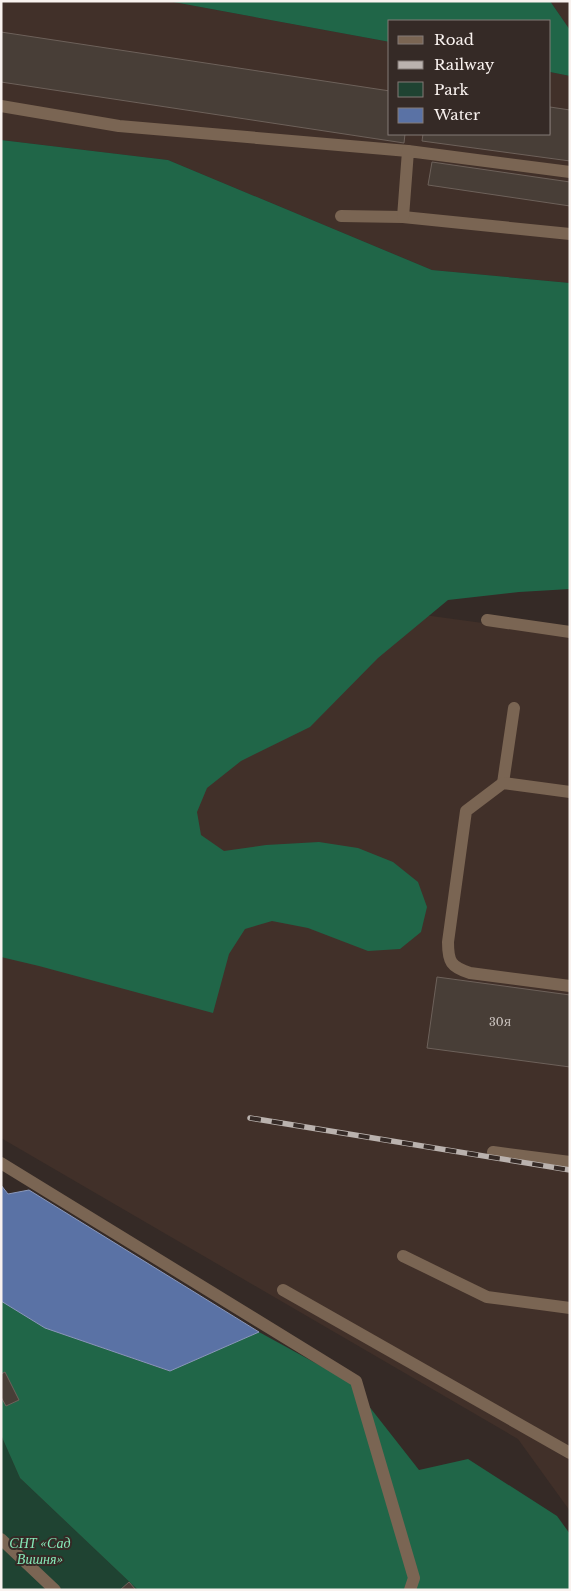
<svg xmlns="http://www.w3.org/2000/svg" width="571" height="1591" font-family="'Libre Baskerville',serif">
<rect width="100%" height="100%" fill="#352a26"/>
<g fill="#413029">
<path d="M1,1H168L390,42V134H550V72L570,76V283L432,270L168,160L1,140Z"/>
<path d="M550,1H570V30Z"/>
<path d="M1,557L570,635V1511L518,1439L1,1138Z"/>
</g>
<path fill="#1f4332" d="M1,1435L20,1478L138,1590H1Z"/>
<g fill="#206648">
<path d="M168,1H550L570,30V76L550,72V21H390V42Z"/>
<path d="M1,140L168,160L432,270L570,283V589L519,592L448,600L378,658L310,727L241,761L207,788L197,812L201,835L224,851L266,845L319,842L358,848L393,862L418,882L427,907L421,932L400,949L368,951L308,928L272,921L245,929L229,954L213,1013L39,966L1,957Z"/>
<path d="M1,1301L45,1328L169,1371L259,1332L350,1382L419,1470L468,1459L557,1516L570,1534V1590H138L20,1478L1,1435Z"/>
</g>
<path fill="#5a72a5" stroke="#8a98bb" d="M1,1185L8,1194L29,1190L259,1332L170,1371L45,1328L1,1301Z"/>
<g fill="#483e37" stroke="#6d615a">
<path d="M1,32L390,91V134H405L404,143L1,82Z"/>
<path d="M550,107L570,110V161L422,141L423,134H550Z"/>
<path d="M432,162L570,182V206L428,185Z"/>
<path d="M437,977L570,995V1067L427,1048Z"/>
<path d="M5,1372L19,1400L6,1406L1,1397V1374Z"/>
<path d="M129,1582L136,1590H120Z"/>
</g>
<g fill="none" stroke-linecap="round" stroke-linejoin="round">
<g stroke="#7a6553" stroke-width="12">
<path d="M1,106L119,126L408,151"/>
<path d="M341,216L403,217L570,234"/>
<path d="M403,217L408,151L570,172"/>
<path d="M487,620L570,632"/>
<path d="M503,783L514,708"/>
<path d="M570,792L503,783L466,811L448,942C448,962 451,967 470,973L570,986"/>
<path d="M493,1152L570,1162"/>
<path d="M1,1163L356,1381L414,1578L410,1590"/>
<path d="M403,1256L487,1297L570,1308"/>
<path d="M283,1290L570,1453"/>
<path d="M1,1539L55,1590"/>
</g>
<defs>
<path id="rail" d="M250,1118L570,1170"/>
</defs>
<use href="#rail" stroke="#bab2ae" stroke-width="5.5"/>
<use href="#rail" stroke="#352a26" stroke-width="4" stroke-dasharray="11" stroke-linecap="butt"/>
</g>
<g text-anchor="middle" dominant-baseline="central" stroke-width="4" stroke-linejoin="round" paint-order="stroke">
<g font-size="11" fill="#cdc5c1">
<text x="500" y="1022">30Я</text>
</g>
<g font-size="14" font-style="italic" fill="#86e8b8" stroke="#352a26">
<text x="40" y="1543">СНТ «Сад<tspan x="40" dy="16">Вишня»</tspan></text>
</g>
</g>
<rect width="571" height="1591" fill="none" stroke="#f9f2ef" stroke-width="5"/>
<rect x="388" y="20" width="162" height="115" fill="#352a26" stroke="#837a76"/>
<rect x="398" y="36" width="25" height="8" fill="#7a6553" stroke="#837a76"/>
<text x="434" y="45" font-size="15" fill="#f9f2ef">Road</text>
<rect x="398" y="61" width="25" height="8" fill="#bab2ae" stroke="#837a76"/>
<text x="434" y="70" font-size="15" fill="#f9f2ef">Railway</text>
<rect x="398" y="82" width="25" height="15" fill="#1f4332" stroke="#837a76"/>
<text x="434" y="95" font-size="15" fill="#f9f2ef">Park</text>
<rect x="398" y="108" width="25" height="15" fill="#5a72a5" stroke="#837a76"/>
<text x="434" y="120" font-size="15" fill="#f9f2ef">Water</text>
</svg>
